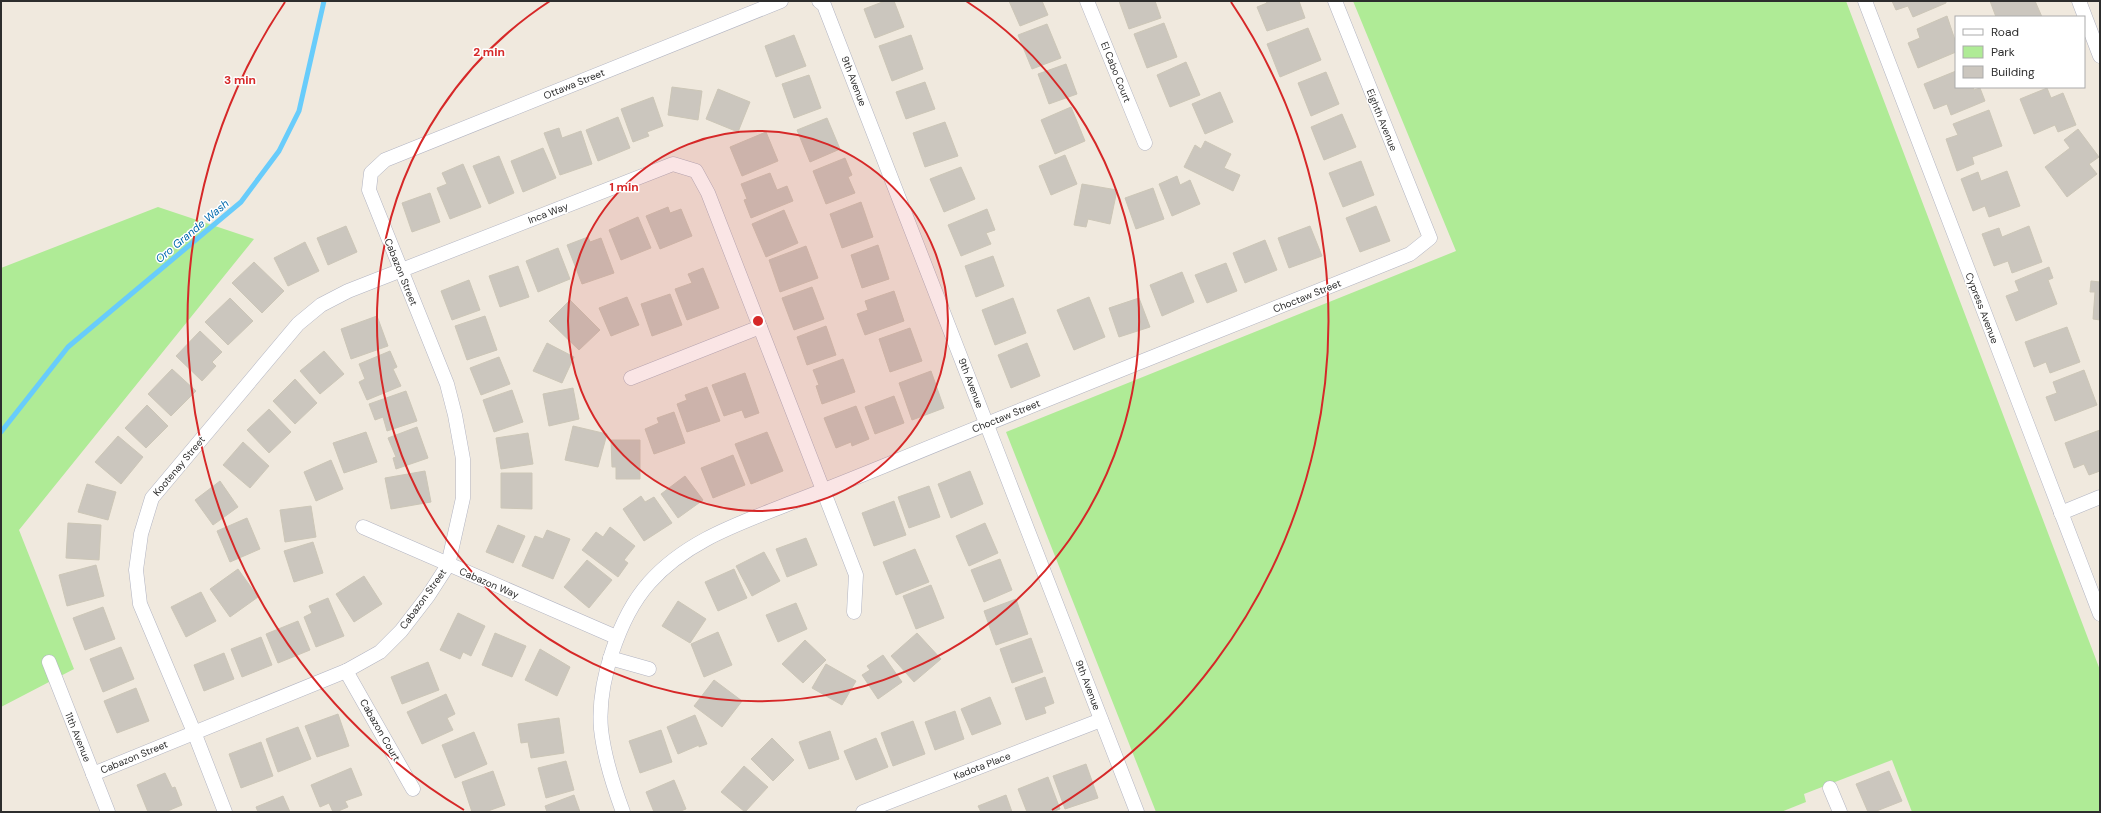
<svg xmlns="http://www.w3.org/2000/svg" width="2101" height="813" font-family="'DM Sans',sans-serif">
<rect width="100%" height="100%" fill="#f0e9de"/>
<g fill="#afeb96">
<path d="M1353,1H1846L2100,670V812H1912L1892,760L1804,794L1806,802L1781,812H1156L1006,432L1456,251Z"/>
<path d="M158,207L254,239L19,530L74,669L1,707V268Z"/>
</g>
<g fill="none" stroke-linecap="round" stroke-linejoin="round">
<path stroke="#68ccfb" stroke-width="5" d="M1,432L68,347L241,202L279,151L299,111L324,1"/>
</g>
<g fill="#cbc6be" stroke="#ccc6b7">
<path d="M885,1H894L904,27L875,38L864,9Z"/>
<path d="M1009,1H1042L1048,15L1020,26Z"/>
<path d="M1119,1H1155L1161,18L1129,29Z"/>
<path d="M1266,1H1299L1305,18L1267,31L1257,7L1267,3Z"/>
<path d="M1892,1H1946V3L1913,17L1908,6L1896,10Z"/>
<path d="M1990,1H2035L2042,17H1996Z"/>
<path d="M1947,16L1956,43V52L1918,68L1908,43L1920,38L1917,29Z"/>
<path d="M1164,23L1177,57L1147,68L1134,34Z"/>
<path d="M1047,24L1061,58L1032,69L1018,35Z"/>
<path d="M1308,28L1321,60L1280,77L1267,44Z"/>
<path d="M794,35L806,66L776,77L765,46Z"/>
<path d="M911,35L923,69L892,81L879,46Z"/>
<path d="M1186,62L1200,95L1170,107L1157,75Z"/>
<path d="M1066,64L1077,94L1049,104L1038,74Z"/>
<path d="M1956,71V87H1973L1974,90L1980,88L1985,101L1951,115L1947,104L1934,109L1924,84Z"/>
<path d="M1326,72L1339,104L1311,116L1298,83Z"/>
<path d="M809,75L821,108L794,118L782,84Z"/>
<path d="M925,82L935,109L906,119L896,92Z"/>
<path d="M672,87L702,91L698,120L668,115Z"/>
<path d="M2047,88L2051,98L2063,93L2076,125L2058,132L2055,125L2034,134L2020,99Z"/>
<path d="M718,89L750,102L738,132L706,119Z"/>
<path d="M1220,92L1233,122L1205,134L1192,104Z"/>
<path d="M653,97L663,126L647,132L649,136L633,142L621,109Z"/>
<path d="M1071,107L1085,141L1055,154L1041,120Z"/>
<path d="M1989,110L2002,146L1972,157L1974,164L1957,171L1946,139L1958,135L1953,124Z"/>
<path d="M1342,114L1356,147L1324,160L1311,127Z"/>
<path d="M618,117L630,148L598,161L586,130Z"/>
<path d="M827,118L840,149L810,162L797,130Z"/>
<path d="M945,122L958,156L925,167L913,133Z"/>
<path d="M559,128L562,138L581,131L592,164L560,175L544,133Z"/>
<path d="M2078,129L2099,157L2089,164L2097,174L2067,197L2045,167L2070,148L2064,140Z"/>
<path d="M766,132L778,161L742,176L730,147Z"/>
<path d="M1205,141L1231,154L1224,168L1240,175L1233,191L1184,167L1195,145L1201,149Z"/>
<path d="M543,148L556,178L523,192L511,161Z"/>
<path d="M1065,155L1077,184L1051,195L1039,166Z"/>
<path d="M499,156L514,193L489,204L473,166Z"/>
<path d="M845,158L852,175L848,177L855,193L826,204L813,171Z"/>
<path d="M1361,161L1374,195L1343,207L1329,173Z"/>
<path d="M463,164L481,207L450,219L437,188L447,184L442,173Z"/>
<path d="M961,167L975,199L944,212L930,179Z"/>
<path d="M2007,171L2020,206L1989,217L1985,206L1973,211L1961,179L1978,172L1981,181Z"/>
<path d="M770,173L777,190L787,186L793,201L751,218L744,200L747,199L741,184Z"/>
<path d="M1177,176L1180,185L1190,180L1200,204L1172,216L1159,184Z"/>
<path d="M1082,184L1117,190L1110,224L1088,219L1086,227L1074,225Z"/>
<path d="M1153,188L1164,219L1136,229L1125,198Z"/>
<path d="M430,193L440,222L412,232L402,203Z"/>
<path d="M861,202L873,237L842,248L830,214Z"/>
<path d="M1376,206L1390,241L1360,252L1346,218Z"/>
<path d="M668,207L670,213L681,209L692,236L660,249L646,216Z"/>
<path d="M987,209L995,230L986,233L991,244L961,256L948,225Z"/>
<path d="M784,210L798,243L766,257L752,224Z"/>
<path d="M638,217L651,248L621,260L609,230Z"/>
<path d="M346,226L357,252L328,265L317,238Z"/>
<path d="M1310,226L1322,256L1289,268L1278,238Z"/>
<path d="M2029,226L2042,262L2012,273L2008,261L1994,266L1982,234L1999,228L2002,237Z"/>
<path d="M588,237L590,242L601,238L614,273L582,284L567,245Z"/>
<path d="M1265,240L1277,270L1245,283L1233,253Z"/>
<path d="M305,242L319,271L288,286L274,258Z"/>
<path d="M878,245L889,279L862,288L851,255Z"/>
<path d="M806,246L818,278L780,292L769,260Z"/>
<path d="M558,248L570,279L538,292L526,261Z"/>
<path d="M993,256L1004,286L976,297L965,266Z"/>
<path d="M254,262L284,291L262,313L232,283Z"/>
<path d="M1226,263L1237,291L1207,303L1195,275Z"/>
<path d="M518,266L529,297L500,307L489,276Z"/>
<path d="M2049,267L2053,278L2048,280L2057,304L2016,321L2006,296L2019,291L2015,281Z"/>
<path d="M703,268L719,308L687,320L675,289L692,283L688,274Z"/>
<path d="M1182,272L1194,302L1162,316L1150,285Z"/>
<path d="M469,280L480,310L452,320L441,291Z"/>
<path d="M2091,281L2100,282V320L2093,319L2095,292H2090Z"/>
<path d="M812,287L824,319L794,330L782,298Z"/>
<path d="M894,291L904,321L865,335L857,314L868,310L865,301Z"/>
<path d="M670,294L682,325L652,336L641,304Z"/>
<path d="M627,297L639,325L611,336L599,308Z"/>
<path d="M1089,297L1105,337L1074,350L1057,310Z"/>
<path d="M230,298L253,321L228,345L205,322Z"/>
<path d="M1013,298L1026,333L995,345L982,310Z"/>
<path d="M1139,298L1150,327L1119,337L1109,308Z"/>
<path d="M570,300L600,330L579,350L549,321Z"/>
<path d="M377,316L388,346L351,359L341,329Z"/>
<path d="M485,316L497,350L467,360L455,326Z"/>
<path d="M826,326L836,355L807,365L797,337Z"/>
<path d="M2067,327L2080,362L2050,373L2046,362L2034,367L2025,342Z"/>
<path d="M910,328L922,361L890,372L879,339Z"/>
<path d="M200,331L222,352L212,362L216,366L202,381L176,356Z"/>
<path d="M547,343L574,357L562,383L533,371Z"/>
<path d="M1027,343L1040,376L1011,388L998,355Z"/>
<path d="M324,351L344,374L320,394L300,371Z"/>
<path d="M390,351L397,367L393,369L401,386L367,400L359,382L365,379L359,364Z"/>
<path d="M499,357L510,384L481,395L470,368Z"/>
<path d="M843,359L855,392L822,404L816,386L819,385L813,370Z"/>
<path d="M172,369L196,391L171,416L148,394Z"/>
<path d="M2084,370L2097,405L2055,421L2046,397L2057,393L2053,382Z"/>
<path d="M931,371L944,408L912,420L899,383Z"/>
<path d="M745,373L759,413L745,418L742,410L724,416L712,385Z"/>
<path d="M295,379L317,403L295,424L273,401Z"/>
<path d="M707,387L720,421L687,432L677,404L687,400L685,395Z"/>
<path d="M573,388L579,419L549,426L543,394Z"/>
<path d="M512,390L523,422L494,432L483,400Z"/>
<path d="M406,391L417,421L387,431L383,417L375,420L369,404Z"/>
<path d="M894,396L904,423L875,434L865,407Z"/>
<path d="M147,405L168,426L146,448L125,428Z"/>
<path d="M856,406L869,439L852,446L851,442L836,448L824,418Z"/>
<path d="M269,409L291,432L269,453L247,430Z"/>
<path d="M674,412L685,443L654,454L645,429L659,423L657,418Z"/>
<path d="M573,426L607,434L598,467L565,460Z"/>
<path d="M417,427L428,458L396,469L393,458L396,457L388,438Z"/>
<path d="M2100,430V471L2089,475L2084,464L2074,468L2065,443Z"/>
<path d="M366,432L377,462L344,473L333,443Z"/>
<path d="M767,432L783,471L751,484L735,444Z"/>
<path d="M528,433L533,464L501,469L496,438Z"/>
<path d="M118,436L143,457L121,484L95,462Z"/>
<path d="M611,440H640V479H616V467H612Z"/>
<path d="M243,442L269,466L250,488L223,465Z"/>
<path d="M733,455L745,485L713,498L701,468Z"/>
<path d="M331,460L343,489L316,501L304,472Z"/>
<path d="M425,471L431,502L391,509L385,478Z"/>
<path d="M970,471L983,504L951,518L938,484Z"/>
<path d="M501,473H532V509L501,508Z"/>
<path d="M685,476L703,500L678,518L661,494Z"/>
<path d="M220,481L238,507L213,525L195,500Z"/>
<path d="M87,484L116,492L108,520L78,512Z"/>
<path d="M929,486L940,517L909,528L898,497Z"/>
<path d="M641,496L645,502L654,497L672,523L644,541L623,509Z"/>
<path d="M894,501L906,535L874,546L862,513Z"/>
<path d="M311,506L316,537L285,542L280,510Z"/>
<path d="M247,518L260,549L230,562L217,531Z"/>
<path d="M68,523L101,525L99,560L66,558Z"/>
<path d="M985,523L998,553L969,566L956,536Z"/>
<path d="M498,525L525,536L513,563L486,552Z"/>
<path d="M610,527L635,546L624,560L628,563L618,577L582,550L596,532L603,537Z"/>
<path d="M547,530L570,539L553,579L522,566L535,536L543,539Z"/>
<path d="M806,538L817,565L787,577L776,549Z"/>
<path d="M313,542L323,573L294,582L284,551Z"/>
<path d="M915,549L929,582L896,595L883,562Z"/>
<path d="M764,552L780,581L752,596L736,566Z"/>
<path d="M1000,559L1012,590L984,602L971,570Z"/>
<path d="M587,560L612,580L589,608L564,587Z"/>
<path d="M96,565L104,596L67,606L59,575Z"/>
<path d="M238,569L258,597L230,617L210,589Z"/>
<path d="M734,569L747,598L718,611L705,582Z"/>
<path d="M364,576L382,604L354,622L336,594Z"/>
<path d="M931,585L944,618L916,629L903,596Z"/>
<path d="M201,592L216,621L186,637L171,607Z"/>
<path d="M328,598L344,636L316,647L304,617L312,613L309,606Z"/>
<path d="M1016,599L1028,634L996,645L984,611Z"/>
<path d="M678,601L706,619L690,643L662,626Z"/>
<path d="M796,603L807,629L778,642L766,615Z"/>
<path d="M103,607L115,639L85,650L73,618Z"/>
<path d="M458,613L485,626L471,656L463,652L460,659L440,650Z"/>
<path d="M298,621L310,650L278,663L266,634Z"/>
<path d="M718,632L732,665L704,677L691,644Z"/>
<path d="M495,633L526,646L512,677L482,665Z"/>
<path d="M917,633L941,659L914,682L891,656Z"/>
<path d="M261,637L272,665L242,677L231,649Z"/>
<path d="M1031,638L1043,672L1012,683L1000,649Z"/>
<path d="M805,640L826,660L803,683L782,664Z"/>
<path d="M121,647L134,679L103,692L90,659Z"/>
<path d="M540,649L570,667L557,696L525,680Z"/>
<path d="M224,653L234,679L204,691L194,665Z"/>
<path d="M883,655L902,682L878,699L862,675L870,670L867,666Z"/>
<path d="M428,662L439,690L402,704L391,677Z"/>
<path d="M826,664L856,681L842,705L812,688Z"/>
<path d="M1045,677L1054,703L1044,707L1046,713L1026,720L1015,688Z"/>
<path d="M714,680L742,701L722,727L694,706Z"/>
<path d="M136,688L149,721L117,733L104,701Z"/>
<path d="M446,694L455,714L447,718L453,730L422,744L407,712Z"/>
<path d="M990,697L1001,724L972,735L961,709Z"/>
<path d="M955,711L964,739L935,750L925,722Z"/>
<path d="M338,714L349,746L317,757L305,726Z"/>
<path d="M695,715L707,744L699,747V745L678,754L667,727Z"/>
<path d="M559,718L564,753L531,758L528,742L521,743L518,724Z"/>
<path d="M913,721L925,754L893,766L881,733Z"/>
<path d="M298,727L311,759L278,772L266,739Z"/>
<path d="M661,730L672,762L640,773L629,741Z"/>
<path d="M830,731L839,759L809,769L799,742Z"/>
<path d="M474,732L487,764L455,778L442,745Z"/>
<path d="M772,738L794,760L773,781L751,759Z"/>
<path d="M876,738L888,767L856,780L844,751Z"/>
<path d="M261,742L273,776L241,788L229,754Z"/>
<path d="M566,761L574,790L546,798L538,768Z"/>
<path d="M1086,764L1098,798L1065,809L1053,776Z"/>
<path d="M744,766L768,787L745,812L721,792Z"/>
<path d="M351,768L362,795L345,801L348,807L336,812H333L329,803L320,807L311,785Z"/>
<path d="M493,771L505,805L485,812H472L462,782Z"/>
<path d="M1889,771L1902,801L1874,812H1868L1856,784Z"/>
<path d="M165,773L172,788L175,787L182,805L165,812H148L137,785Z"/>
<path d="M1048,777L1060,809L1052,812H1027L1018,789Z"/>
<path d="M674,780L686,809L678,812H654L646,792Z"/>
<path d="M574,795L580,812H547L545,806Z"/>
<path d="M1006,795L1012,812H981L978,806Z"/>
<path d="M283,796L290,812H258L256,807Z"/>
</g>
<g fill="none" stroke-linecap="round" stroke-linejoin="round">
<defs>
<g id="minor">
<path d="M819,1L824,5L1137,812"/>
<path d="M1087,1L1145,143"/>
<path d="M1865,1L2100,614"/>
<path d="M2079,1L2100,56"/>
<path d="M631,378L760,327"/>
<path d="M2061,513L2100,497"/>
<path d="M363,527L616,637"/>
<path d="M610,658L649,669"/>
<path d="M49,662L108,812"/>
<path d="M346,671L413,789"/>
<path d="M93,774L346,671L380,652L401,631L428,596L448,565L463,498V459L455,415L447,384L369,190L371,173L385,160L781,1"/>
<path d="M1830,788L1840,812"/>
<path d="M225,812L194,732L140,604L136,570L141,534L152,498L298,324L321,305L348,291L673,164L696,171L708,193L856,575L854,612"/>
<path d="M623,812C613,785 604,757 601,729C597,683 619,617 649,583C686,541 738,524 788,504C820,492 852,479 884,466C1058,394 1234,325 1410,254L1430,238L1335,1"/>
<path d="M863,812L1101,720"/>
</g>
</defs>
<use href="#minor" stroke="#b2b4c2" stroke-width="15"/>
<use href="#minor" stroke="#fff" stroke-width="14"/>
</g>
<circle cx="758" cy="321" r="190" fill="#d62828" fill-opacity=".12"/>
<g fill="none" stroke="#d62828" stroke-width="2">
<circle cx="758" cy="321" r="190"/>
<path d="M966 1A381 381 0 1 1 550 1"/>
<path d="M464 810A571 571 0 0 1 285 2M1231 2A571 571 0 0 1 1052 810"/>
</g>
<g text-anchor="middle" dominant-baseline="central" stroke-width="3" stroke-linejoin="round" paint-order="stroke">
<g font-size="10" fill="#2d2d2d" stroke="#fff">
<text transform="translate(1116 72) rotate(68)">El Cabo Court</text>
<text transform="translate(854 81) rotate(69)">9th Avenue</text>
<text transform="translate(574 84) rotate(-22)">Ottawa Street</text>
<text transform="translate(1382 120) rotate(68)">Eighth Avenue</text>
<text transform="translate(548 213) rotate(-21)">Inca Way</text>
<text transform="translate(401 272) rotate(68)">Cabazon Street</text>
<text transform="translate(1307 296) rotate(-22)">Choctaw Street</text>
<text transform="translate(1982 308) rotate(69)">Cypress Avenue</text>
<text transform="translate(971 383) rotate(69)">9th Avenue</text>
<text transform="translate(1006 416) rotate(-22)">Choctaw Street</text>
<text transform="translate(179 466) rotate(-50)">Kootenay Street</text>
<text transform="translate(489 583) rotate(23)">Cabazon Way</text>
<text transform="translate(423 599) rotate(-54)">Cabazon Street</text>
<text transform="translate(1088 685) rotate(69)">9th Avenue</text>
<text transform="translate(380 730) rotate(60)">Cabazon Court</text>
<text transform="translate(78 737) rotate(68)">11th Avenue</text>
<text transform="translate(134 757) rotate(-22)">Cabazon Street</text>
<text transform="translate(982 766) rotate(-21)">Kadota Place</text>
</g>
<g font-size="11" font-style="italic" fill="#0069ae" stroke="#fff">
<text transform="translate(192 231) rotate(-40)">Oro Grande Wash</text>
</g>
</g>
<circle cx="758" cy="321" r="6" fill="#d62828" stroke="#fff" stroke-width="2"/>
<g font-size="12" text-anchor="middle" font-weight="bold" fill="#d62828" stroke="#fff" stroke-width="3" stroke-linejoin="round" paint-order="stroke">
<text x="489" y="56">2 min</text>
<text x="240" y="84">3 min</text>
<text x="624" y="191">1 min</text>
</g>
<rect width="2101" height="813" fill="none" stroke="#2d2d2d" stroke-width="4"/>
<rect x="1955" y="16" width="130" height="72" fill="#ffffff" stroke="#ababab"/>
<rect x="1963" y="29" width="20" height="6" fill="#ffffff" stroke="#ababab"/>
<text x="1991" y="36" font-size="12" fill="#2d2d2d">Road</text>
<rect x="1963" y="46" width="20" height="12" fill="#afeb96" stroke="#ababab"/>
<text x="1991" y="56" font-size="12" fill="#2d2d2d">Park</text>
<rect x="1963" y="66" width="20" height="12" fill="#cbc6be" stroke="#ababab"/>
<text x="1991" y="76" font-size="12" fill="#2d2d2d">Building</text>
</svg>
